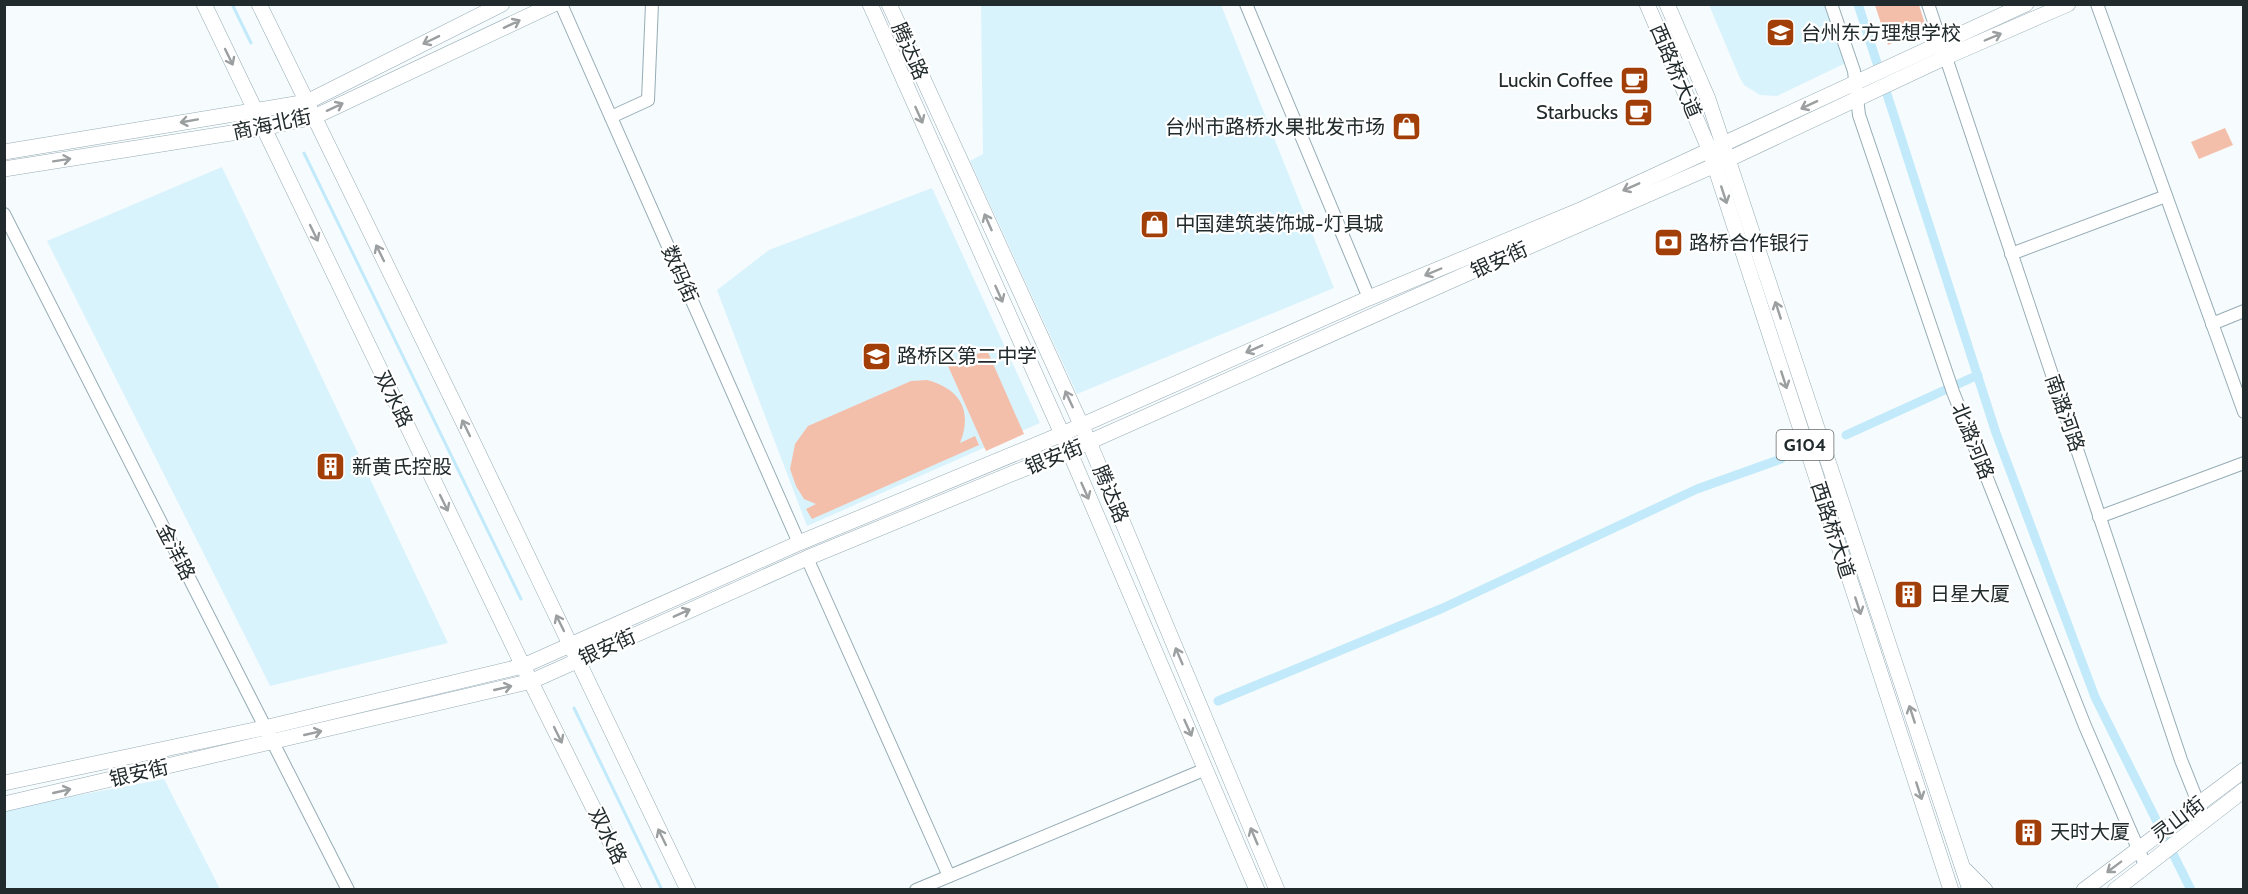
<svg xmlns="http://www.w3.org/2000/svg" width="2248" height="894" font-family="Cabin,'Noto Sans SC',sans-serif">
<rect width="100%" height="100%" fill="#f6fbfd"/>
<g fill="#d9f3fd">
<path d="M981,5H1221L1334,288L1077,394L970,161L983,154Z"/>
<path d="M1709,5H1829L1848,62L1777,96L1760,95L1744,85L1739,76Z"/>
<path d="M222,167L448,643L270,686L47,241Z"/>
<path d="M932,188L1040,423L807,526L717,290L769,250Z"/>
<path d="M164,779L220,889L8,890L5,883V809Z"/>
</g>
<g fill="#f4bfaa">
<path d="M1875,5H1919L1926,27L1888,45Z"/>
<path d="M2225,128L2233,145L2199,159L2191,142Z"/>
<path d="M987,350L1024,434L986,451L948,366Z"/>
<path d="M927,380C960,389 973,410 960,443L975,436L979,445L812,519L806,509L816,504L804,499L796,486L790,469L795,444L808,426L911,381Z"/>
</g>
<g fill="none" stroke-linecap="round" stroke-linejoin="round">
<g stroke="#c2eafa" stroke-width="3">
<path d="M232,4L251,43"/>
<path d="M304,153L521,599"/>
<path d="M574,708L662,890"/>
</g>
<g stroke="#c2eafa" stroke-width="9">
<path d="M1858,4L1996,433L2095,697L2191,890"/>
<path d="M1846,435L1978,375"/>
<path d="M1218,701L1443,608L1697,489L1781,459"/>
</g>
<defs>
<g id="minor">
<path d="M561,4L799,543"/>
<path d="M1246,4L1369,298"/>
<path d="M1831,4L1854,71L1859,115L1953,392L2085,726L2146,867"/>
<path d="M1928,4L2181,760L2205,820"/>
<path d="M2097,4L2244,412"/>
<path d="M611,117L648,100L652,4"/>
<path d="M4,214L348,890"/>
<path d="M2011,254L2166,196"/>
<path d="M2212,324L2244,311"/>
<path d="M2099,517L2244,463"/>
<path d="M807,558L949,876"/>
<path d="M916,890L1206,769"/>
</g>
<g id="major">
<path d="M204,4L523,666L634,890"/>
<path d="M259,4L470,436L688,890"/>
<path d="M870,4L1062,434L1257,890"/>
<path d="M889,4L1089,442L1277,890"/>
<path d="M1647,4L1710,151L1951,890"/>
<path d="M1667,4L1708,99L1970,890"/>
<path d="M4,152L307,102L502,4"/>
<path d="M4,169L263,128L314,117L554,4"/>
<path d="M4,783L264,728L523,666L799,543L1062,434L1369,298L1578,211L2026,4"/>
<path d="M4,804L532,681L807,558L1089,442L1482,267L1727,160L1946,57L2068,4"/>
<path d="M1965,870L1985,890"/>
<path d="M2084,890L2244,770"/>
<path d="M2115,890L2244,790"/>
</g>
</defs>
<use href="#minor" stroke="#96acb5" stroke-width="14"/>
<use href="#major" stroke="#96acb5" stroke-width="16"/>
<use href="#minor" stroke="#fff" stroke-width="12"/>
<use href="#major" stroke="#fff" stroke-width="15"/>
</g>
<defs><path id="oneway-shaft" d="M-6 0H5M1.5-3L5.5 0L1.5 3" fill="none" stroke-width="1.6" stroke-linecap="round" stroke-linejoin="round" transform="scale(1.5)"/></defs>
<g stroke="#9b9fa0">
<use href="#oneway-shaft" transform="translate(512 24) rotate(-25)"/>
<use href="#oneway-shaft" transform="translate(1993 37) rotate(-23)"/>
<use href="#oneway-shaft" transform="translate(431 40) rotate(154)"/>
<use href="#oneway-shaft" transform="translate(229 57) rotate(64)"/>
<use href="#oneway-shaft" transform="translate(1809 105) rotate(155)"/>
<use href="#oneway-shaft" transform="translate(335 107) rotate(-25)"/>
<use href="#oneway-shaft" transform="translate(919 115) rotate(66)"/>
<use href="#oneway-shaft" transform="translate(189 121) rotate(170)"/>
<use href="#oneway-shaft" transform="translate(62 160) rotate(-9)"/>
<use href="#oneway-shaft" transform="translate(1631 187) rotate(156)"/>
<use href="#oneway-shaft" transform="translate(1724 195) rotate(72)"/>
<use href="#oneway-shaft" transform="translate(988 222) rotate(-114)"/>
<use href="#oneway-shaft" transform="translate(314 233) rotate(64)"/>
<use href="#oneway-shaft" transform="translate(380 253) rotate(-116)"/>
<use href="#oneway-shaft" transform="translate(1433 272) rotate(157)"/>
<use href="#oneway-shaft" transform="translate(999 294) rotate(66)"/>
<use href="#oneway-shaft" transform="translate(1778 310) rotate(-108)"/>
<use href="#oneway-shaft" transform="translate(1254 349) rotate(156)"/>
<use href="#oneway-shaft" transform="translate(1784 380) rotate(72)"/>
<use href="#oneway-shaft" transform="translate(1069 399) rotate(-115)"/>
<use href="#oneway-shaft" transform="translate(466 428) rotate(-116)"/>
<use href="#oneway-shaft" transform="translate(1085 491) rotate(66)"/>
<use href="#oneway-shaft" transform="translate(444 503) rotate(64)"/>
<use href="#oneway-shaft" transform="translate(1858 606) rotate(72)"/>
<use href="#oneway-shaft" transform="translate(682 613) rotate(-24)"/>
<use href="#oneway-shaft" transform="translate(560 623) rotate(-116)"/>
<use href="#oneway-shaft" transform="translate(1179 656) rotate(-113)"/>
<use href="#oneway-shaft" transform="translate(503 688) rotate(-13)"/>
<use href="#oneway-shaft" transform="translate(1912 714) rotate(-108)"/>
<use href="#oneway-shaft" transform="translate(1188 728) rotate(66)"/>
<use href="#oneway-shaft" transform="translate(313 733) rotate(-13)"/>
<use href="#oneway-shaft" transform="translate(558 735) rotate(64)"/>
<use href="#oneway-shaft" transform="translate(62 791) rotate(-13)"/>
<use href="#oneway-shaft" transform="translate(1919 791) rotate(72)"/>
<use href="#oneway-shaft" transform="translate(1254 836) rotate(-113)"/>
<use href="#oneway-shaft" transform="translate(662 837) rotate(-116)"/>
<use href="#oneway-shaft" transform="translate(2114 867) rotate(143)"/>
</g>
<defs>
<symbol id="school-square" viewBox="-11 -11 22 22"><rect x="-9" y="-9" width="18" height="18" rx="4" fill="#a23e08" stroke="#fff"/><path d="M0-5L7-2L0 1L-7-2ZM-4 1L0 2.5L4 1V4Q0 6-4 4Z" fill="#fff"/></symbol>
<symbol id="cafe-square" viewBox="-11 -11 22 22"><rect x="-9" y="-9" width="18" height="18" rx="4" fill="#a23e08" stroke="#fff"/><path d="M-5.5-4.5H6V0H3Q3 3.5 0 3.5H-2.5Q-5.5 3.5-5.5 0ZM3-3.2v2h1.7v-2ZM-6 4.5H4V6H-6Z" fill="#fff"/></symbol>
<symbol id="shop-square" viewBox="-11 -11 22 22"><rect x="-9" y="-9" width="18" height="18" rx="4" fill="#a23e08" stroke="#fff"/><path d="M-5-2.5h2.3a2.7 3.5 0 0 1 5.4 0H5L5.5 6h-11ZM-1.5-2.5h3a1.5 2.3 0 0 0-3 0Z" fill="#fff"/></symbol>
<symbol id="bank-square" viewBox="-11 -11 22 22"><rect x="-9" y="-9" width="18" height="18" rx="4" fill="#a23e08" stroke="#fff"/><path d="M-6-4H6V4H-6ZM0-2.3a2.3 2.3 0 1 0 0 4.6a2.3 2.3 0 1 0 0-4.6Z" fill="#fff"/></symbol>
<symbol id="building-square" viewBox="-11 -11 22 22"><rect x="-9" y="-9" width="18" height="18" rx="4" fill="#a23e08" stroke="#fff"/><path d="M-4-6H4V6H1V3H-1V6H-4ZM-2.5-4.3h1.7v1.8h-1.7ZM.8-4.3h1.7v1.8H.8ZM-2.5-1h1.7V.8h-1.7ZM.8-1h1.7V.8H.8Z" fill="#fff"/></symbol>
</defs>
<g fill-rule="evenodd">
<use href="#school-square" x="1764" y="16" width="33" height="33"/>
<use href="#cafe-square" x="1618" y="64" width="33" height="33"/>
<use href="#cafe-square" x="1622" y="96" width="33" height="33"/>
<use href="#shop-square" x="1390" y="110" width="33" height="33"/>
<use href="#shop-square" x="1138" y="208" width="33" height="33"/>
<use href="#bank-square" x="1652" y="226" width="33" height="33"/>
<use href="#school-square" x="860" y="340" width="33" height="33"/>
<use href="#building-square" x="314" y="450" width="33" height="33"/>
<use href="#building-square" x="1892" y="578" width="33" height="33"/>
<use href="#building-square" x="2012" y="816" width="33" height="33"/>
</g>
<g text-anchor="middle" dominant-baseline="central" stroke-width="4.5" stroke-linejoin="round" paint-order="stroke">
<rect fill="#fff" stroke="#646a6c" stroke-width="1.5" x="1776.5" y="430" width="57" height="30" rx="4.5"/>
<g font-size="18" font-weight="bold" fill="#212a2d">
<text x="1805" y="445">G104</text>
</g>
<g font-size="20" fill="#212a2d" stroke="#fff" text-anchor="start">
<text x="1801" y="33">台州东方理想学校</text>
<text x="1613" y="80" text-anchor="end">Luckin Coffee</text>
<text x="1618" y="112" text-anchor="end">Starbucks</text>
<text x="1385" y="127" text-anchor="end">台州市路桥水果批发市场</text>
<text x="1175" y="224">中国建筑装饰城-灯具城</text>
<text x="1689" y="243">路桥合作银行</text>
<text x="897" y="356">路桥区第二中学</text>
<text x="352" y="467">新黄氏控股</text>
<text x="1930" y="594">日星大厦</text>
<text x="2050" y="832">天时大厦</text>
</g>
<g font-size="20" fill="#212a2d" stroke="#fff">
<text transform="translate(910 51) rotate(66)">腾达路</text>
<text transform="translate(1676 71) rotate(67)">西路桥大道</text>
<text transform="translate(272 124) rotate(-12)">商海北街</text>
<text transform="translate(1499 260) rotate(-24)">银安街</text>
<text transform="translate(680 274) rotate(66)">数码街</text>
<text transform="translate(394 399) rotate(64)">双水路</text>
<text transform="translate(2065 413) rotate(71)">南潞河路</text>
<text transform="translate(1973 441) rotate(68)">北潞河路</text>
<text transform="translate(1054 457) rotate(-22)">银安街</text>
<text transform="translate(1111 494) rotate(67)">腾达路</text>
<text transform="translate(1833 530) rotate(72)">西路桥大道</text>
<text transform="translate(176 552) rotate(63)">金洋路</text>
<text transform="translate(607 647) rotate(-24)">银安街</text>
<text transform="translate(139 773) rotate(-13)">银安街</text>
<text transform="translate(2178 819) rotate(-37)">灵山街</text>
<text transform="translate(608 836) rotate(64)">双水路</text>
</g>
</g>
<rect width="2248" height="894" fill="none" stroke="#212a2d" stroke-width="12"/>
</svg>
